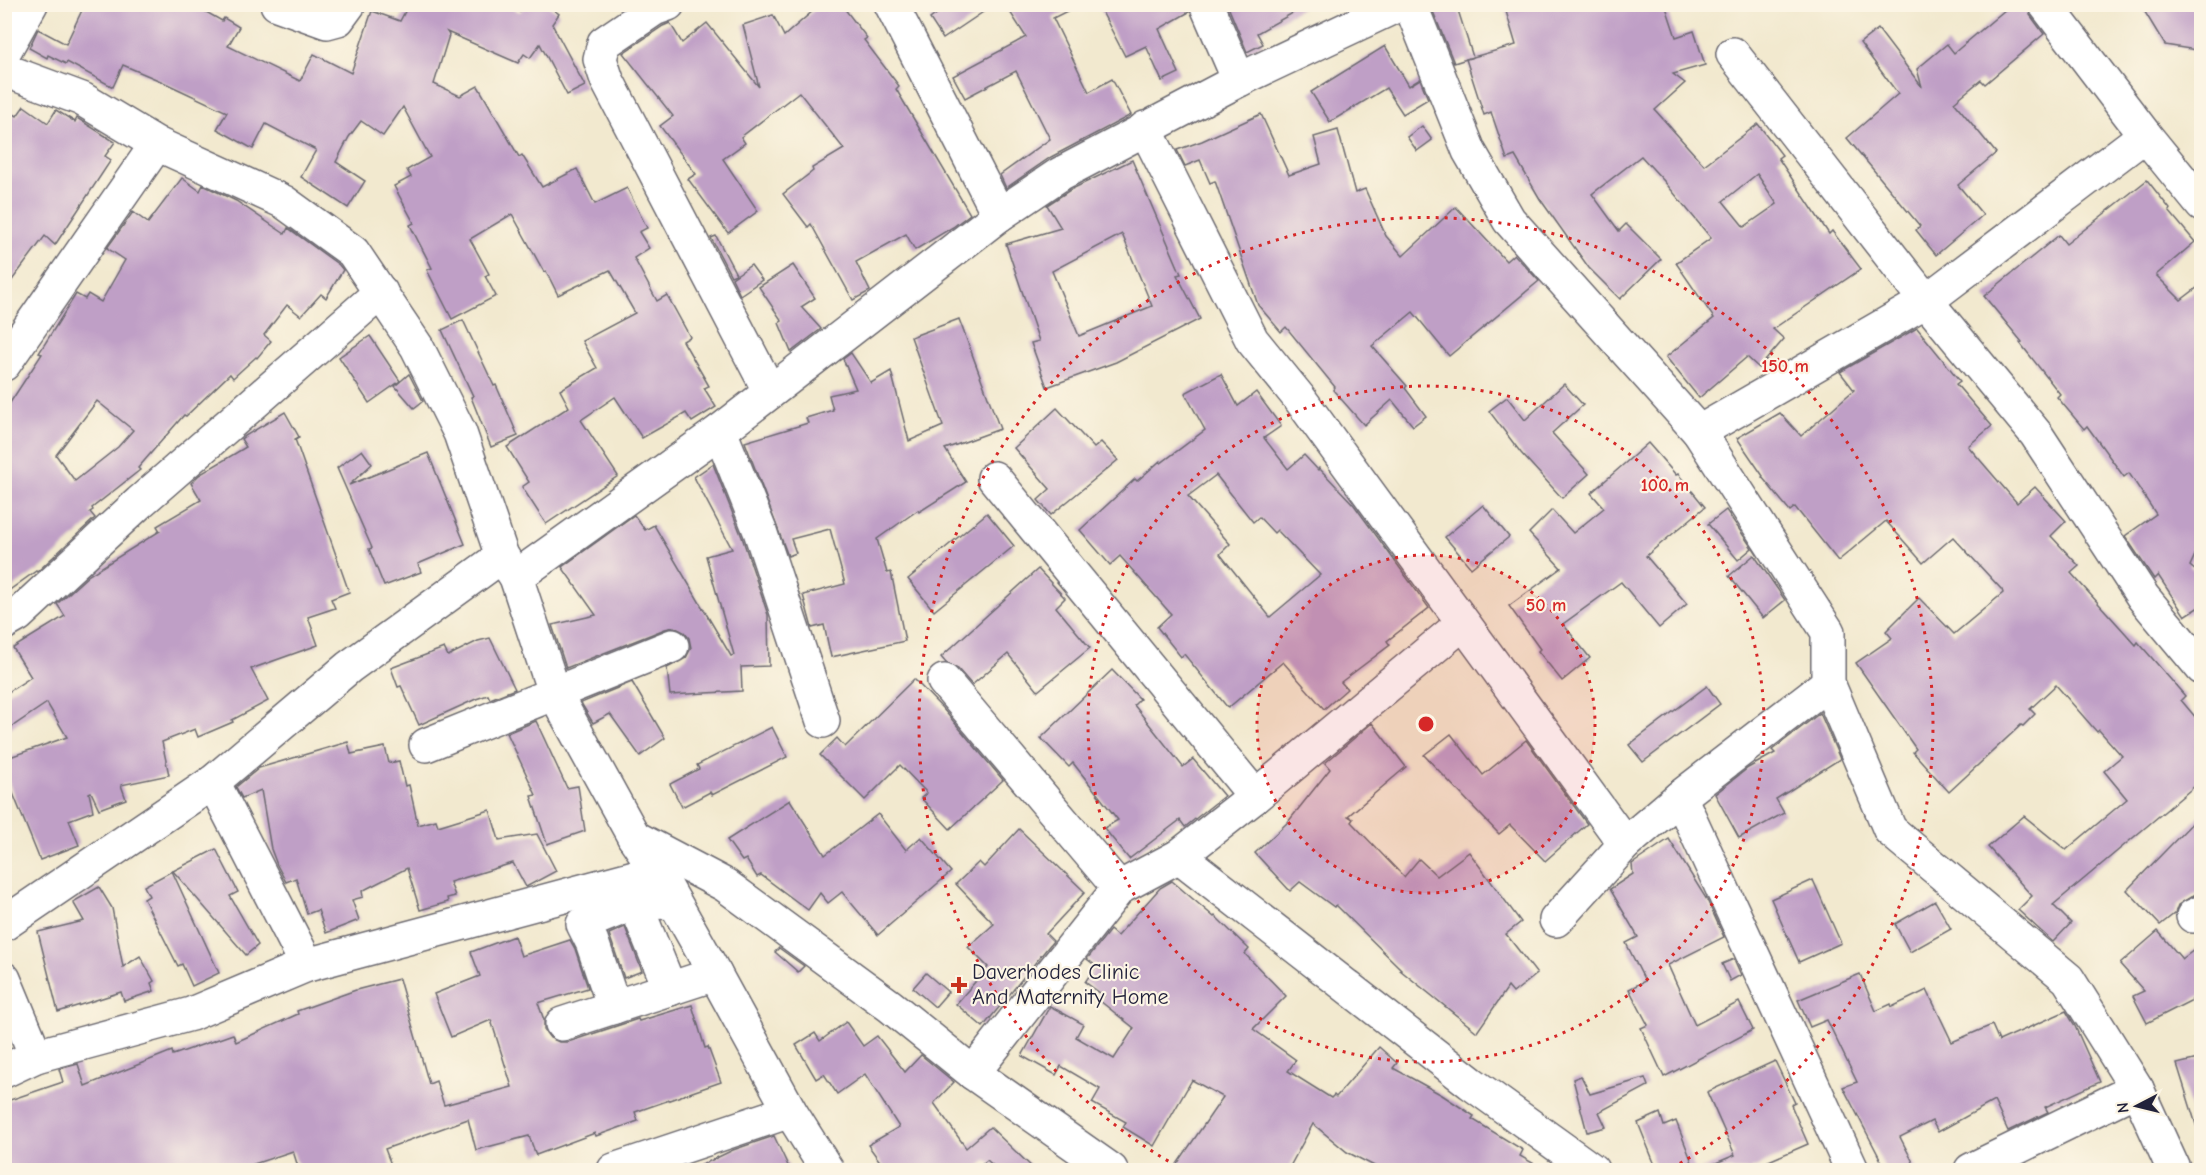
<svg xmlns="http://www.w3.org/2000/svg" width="2206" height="1175" font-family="'Comic Neue',sans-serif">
<rect width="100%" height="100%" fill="#fcf5e5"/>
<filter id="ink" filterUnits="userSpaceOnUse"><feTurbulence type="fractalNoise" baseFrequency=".0167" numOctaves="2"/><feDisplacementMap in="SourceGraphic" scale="12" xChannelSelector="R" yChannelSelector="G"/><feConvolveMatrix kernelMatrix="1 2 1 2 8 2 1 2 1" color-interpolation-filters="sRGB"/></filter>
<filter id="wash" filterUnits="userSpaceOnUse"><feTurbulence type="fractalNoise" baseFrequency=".008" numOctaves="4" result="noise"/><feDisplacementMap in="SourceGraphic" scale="24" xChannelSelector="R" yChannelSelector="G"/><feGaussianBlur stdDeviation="1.35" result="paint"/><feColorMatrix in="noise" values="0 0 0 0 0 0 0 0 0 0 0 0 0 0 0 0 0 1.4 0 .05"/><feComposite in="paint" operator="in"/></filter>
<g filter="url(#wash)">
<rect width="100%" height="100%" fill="#f2e9cf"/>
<g id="blocks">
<g fill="#bf9fc6" fill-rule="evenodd">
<path d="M85,4H192L222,21L224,18L239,27L228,46L300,81L314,54L351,73L372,11L400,21L409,4H503L520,12L525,4H546L559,14L552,24L585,86L567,95L540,44L530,58L524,54L518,63L447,32L449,35L434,84L460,96L478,86L519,157L522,155L542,187L577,169L595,204L627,188L647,228L639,232L649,248L634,258L657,301L667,295L690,337L683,341L709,386L704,388L716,407L692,422L686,413L642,438L615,397L581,420L618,476L546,524L522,487L529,482L507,447L569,407L560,390L597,368L582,341L635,313L610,270L558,295L546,271L544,272L512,214L470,239L489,274L485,276L496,296L452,319L427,270L432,268L410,225L414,223L394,186L411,177L407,170L430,157L403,107L383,136L361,121L349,137L336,162L365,181L348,208L301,177L316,150L266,124L253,149L217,129L227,112L163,82L123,65L113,87L67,62L66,64L48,55L47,58L29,48L38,29L66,44Z"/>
<path d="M821,4H841L867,38L864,40L899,86L896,89L970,214L953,227L915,250L906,234L856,262L870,291L853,300L811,224L808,227L783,194L813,171L812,168L844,149L799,92L741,137L745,143L723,159L758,211L728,233L688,179L696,174L660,126L673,116L623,53L663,26L670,23L682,43L707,23L759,87L743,25L773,15L784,36Z"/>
<path d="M934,4H995L943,39L930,19L939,12Z"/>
<path d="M1005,4H1081L1053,18L1089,92L1112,79L1131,115L1051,157L1006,188L1000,175L1050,139L1016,71L965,98L953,76L1026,37Z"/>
<path d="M1098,4H1188L1189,12L1159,29L1179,73L1162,81L1146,46L1125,56Z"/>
<path d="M1227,4H1309L1257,33L1263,44L1247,52Z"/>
<path d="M1430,4H1456L1473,57L1454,63Z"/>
<path d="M1513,4H1665L1676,37L1694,31L1705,65L1673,74L1685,83L1655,110L1704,165L1758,124L1782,155L1778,158L1829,234L1832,231L1861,269L1773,329L1784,339L1759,368L1747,357L1699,398L1666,357L1714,318L1676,263L1711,238L1664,181L1641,156L1592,194L1619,231L1626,224L1661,259L1620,299L1589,268L1540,199L1515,156L1507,159L1491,112L1484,115L1466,59L1516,45L1505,8ZM1757,174L1777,204L1744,227L1723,201Z"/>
<path d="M2012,4H2027L2030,15L2044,34L1985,84L1981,80L1954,102L1996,153L1958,185L1983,215L1936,255L1916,230L1920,226L1847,138L1898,94L1860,43L1878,29L1922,87L1917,69L1947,44L1954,53Z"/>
<path d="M2140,4H2202L2196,50L2165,45Z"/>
<path d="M1385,46L1409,86L1420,79L1428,99L1403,114L1386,88L1330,122L1311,92Z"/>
<path d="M24,106L48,123L56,110L75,122L77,118L115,142L105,156L111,160L55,245L45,236L4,291V108L17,116Z"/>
<path d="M1261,114L1289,175L1321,164L1314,137L1338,130L1355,193L1365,189L1386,236L1403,256L1456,207L1506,261L1514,254L1539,281L1449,356L1413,312L1372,346L1407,386L1405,388L1426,416L1413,426L1392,400L1364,425L1333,390L1335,387L1286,327L1281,332L1258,305L1215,181L1210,183L1200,160L1185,166L1177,150L1202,141Z"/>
<path d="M1422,126L1432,140L1417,151L1407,137Z"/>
<path d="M1132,160L1181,274L1177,275L1200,319L1116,362L1047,387L1031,343L1039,341L1006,244L1061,228L1047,205L1070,190ZM1122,234L1152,306L1079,336L1052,271Z"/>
<path d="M182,178L200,191L203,185L236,201L285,234L288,228L339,265L343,270L326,298L321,294L301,316L287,305L264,335L271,341L257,358L256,357L233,378L230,374L186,416L184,415L138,468L140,470L92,508L93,510L90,512L95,518L37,572L36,571L4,594V412L42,354L39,353L76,294L85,299L88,294L101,302L125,260L107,248L133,212L148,223ZM97,401L133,430L118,447L75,481L56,455Z"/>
<path d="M2147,180L2170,209L2169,211L2195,242L2156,275L2181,300L2202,284V540L2190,566L2202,576V605L2185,616L2158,575L2154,579L2125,536L2156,514L2129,473L2124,477L2087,426L2084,429L2057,397L2060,394L2020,343L2022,342L1984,296L2059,235L2066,244Z"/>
<path d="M716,236L736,274L731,276L711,238Z"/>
<path d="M751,265L762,280L740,295L732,278Z"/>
<path d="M793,265L815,298L801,307L821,329L791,352L779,323L782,321L759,287Z"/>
<path d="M959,319L1000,429L945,449L966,482L919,512L918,510L877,539L887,573L891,572L905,641L831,657L824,625L812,628L803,595L845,584L830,529L791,539L796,553L788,556L745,442L808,423L806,418L833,410L829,395L856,389L843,359L851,353L871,383L891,371L909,441L943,426L911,337Z"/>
<path d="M463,320L494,386L496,385L518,436L491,447L471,397L473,396L442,330Z"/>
<path d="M1917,328L1960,381L1956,384L1992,426L1968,446L2017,503L2035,487L2066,521L2051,536L2079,566L2071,573L2136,645L2138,642L2185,696L2181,700L2202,725V780L2053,905L2071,923L2053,942L2018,910L2032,896L1988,847L2024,816L2066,850L2127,799L2104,771L2122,756L2099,730L2097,732L2056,685L2030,709L2035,714L2023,726L2021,725L1949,792L1913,752L1916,749L1856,663L1892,638L1886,631L1919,598L1954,634L2003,593L2002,590L1953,537L1923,563L1886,521L1838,561L1795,507L1790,511L1762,477L1763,476L1737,438L1780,413L1801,436L1854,390L1840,372Z"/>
<path d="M370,336L400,381L369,403L339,357Z"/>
<path d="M409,374L423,401L414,408L395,386Z"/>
<path d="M1221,374L1238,406L1256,392L1281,426L1264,438L1288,469L1304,455L1318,470L1319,468L1354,505L1429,608L1387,641L1390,645L1341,682L1347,689L1324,709L1283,662L1228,708L1184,654L1181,657L1157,627L1171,614L1120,556L1110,565L1080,530L1135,479L1137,481L1160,461L1161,463L1205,430L1185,393ZM1216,475L1253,522L1259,517L1274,533L1277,530L1320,575L1270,617L1220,554L1230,544L1188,496Z"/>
<path d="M1564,384L1583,405L1552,433L1589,474L1562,498L1521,453L1489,411L1507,397L1525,420Z"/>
<path d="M1057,408L1094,448L1101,442L1118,460L1051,515L1038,500L1050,489L1014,448Z"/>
<path d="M285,412L299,437L295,439L349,592L331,599L335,608L308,617L318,645L251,669L268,701L232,720L233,722L198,737L195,729L162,742L169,775L121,785L126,799L99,809L91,792L89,793L93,811L69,820L79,845L40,860L4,771V759L67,737L47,703L4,732V695L31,677L13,648L65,616L57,604L89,575L160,531L157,526L201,500L191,483L199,475L246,447L241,439L245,436Z"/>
<path d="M1648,443L1676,475L1678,474L1705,507L1646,556L1687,604L1659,628L1621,582L1563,624L1590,658L1562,681L1538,651L1540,649L1509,606L1561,568L1529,533L1552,510L1573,533L1604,508L1591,493Z"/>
<path d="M362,450L372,464L349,485L428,453L465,544L418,564L421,572L384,586L369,549L372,548L337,468Z"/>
<path d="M713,464L742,537L768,615L769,666L741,667L742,691L670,695L667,668L686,658L691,648L689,638L684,632L674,627L665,629L566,668L552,625L596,615L562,567L634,515L645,530L654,525L731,656L734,655L706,556L732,549L694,477Z"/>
<path d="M1483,505L1509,537L1471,568L1445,537Z"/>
<path d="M1726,510L1752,548L1738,560L1708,524Z"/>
<path d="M987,513L1014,546L934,611L908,579Z"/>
<path d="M1754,555L1785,600L1763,618L1729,576Z"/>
<path d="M1038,569L1065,598L1056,607L1090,648L1038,691L1008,654L972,685L958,669L946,663L941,657Z"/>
<path d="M490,638L515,689L490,699L488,695L476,699L419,725L401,686L398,687L391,668L444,648L448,656L478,641Z"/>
<path d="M1112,670L1140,699L1134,705L1183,767L1193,759L1224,796L1185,827L1180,820L1129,859L1104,828L1118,820L1073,763L1069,767L1041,738Z"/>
<path d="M914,679L943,709L1003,780L950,829L921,798L927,793L900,765L865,800L820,755L837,738L845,747Z"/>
<path d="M632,682L665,738L640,756L610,714L593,723L581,703Z"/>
<path d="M1707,686L1720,704L1643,762L1629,745Z"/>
<path d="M1820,713L1840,759L1776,799L1784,813L1739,838L1715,794L1748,768L1775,753L1772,750Z"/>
<path d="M536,721L567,788L578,786L585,831L547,844L531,796L536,795L507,733Z"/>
<path d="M1372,723L1406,767L1348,816L1353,819L1351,822L1404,877L1419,859L1437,876L1469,852L1521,922L1506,934L1537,974L1513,993L1508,987L1477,1032L1400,970L1401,969L1336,905L1334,907L1300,882L1290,891L1255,853L1288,822L1330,769L1325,763Z"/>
<path d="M772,727L787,757L712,795L710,792L682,807L670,784L699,769L697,765Z"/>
<path d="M1451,734L1483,775L1526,740L1587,824L1545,861L1510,825L1499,834L1424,755Z"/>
<path d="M348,742L351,754L385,747L389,763L399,761L405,786L409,785L418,825L436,820L438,826L490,810L499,840L537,834L556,871L526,887L513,863L450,882L455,896L447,898L448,902L420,910L407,868L362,891L363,897L352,900L359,920L326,933L318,910L307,914L296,878L286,882L277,865L271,849L261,790L242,798L236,787L259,768Z"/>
<path d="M790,800L825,855L878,814L906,850L921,837L951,872L878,935L842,892L828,903L820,893L808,910L761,875L757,877L746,859L742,861L727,840Z"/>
<path d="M2202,813V890L2178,905L2175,913L2160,925L2127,890Z"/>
<path d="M1019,829L1085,892L1046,934L1053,941L983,1027L956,1004L988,967L968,947L994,924L956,884L979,862L984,867Z"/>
<path d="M1669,839L1707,900L1724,937L1668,965L1695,1025L1739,1002L1753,1030L1664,1077L1641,1028L1648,1025L1629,989L1645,981L1626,943L1638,937L1610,889L1633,874L1632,864Z"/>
<path d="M216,849L238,892L230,896L258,945L246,955L173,871Z"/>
<path d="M172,871L219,973L192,986L182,964L178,966L144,899L149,896L144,886Z"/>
<path d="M1813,880L1841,943L1799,962L1771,899Z"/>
<path d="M1172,881L1214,917L1215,916L1249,949L1245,954L1286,996L1253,1029L1296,1060L1288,1071L1331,1098L1334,1095L1336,1097L1379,1047L1397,1063L1393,1068L1442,1095L1474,1116L1472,1119L1523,1150L1520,1156L1545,1170H1382L1347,1152L1313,1124L1288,1170H1173L1223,1097L1192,1080L1154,1146L1123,1127L1126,1122L1092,1103L1100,1089L1061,1066L1056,1075L1022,1056L1050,1006L1083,1024L1076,1037L1114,1059L1134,1028L1100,1001L1104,996L1085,982L1096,966L1087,959L1110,930L1117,936L1160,888Z"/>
<path d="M99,887L112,908L123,967L140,956L154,981L151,983L154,991L124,1001L121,992L58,1012L38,932L84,921L73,902Z"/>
<path d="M1935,901L1951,929L1910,952L1895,924Z"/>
<path d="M625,927L642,971L624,978L609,934Z"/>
<path d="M2158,931L2182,959L2202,944V995L2147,1023L2133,996L2144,991L2120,964Z"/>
<path d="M514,936L521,956L570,940L575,949L588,988L538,1003L544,1020V1030L550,1038L559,1042H568L638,1019L639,1021L692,1005L705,1048L708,1047L721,1082L635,1112L638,1121L596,1136L595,1133L536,1155L529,1136L476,1150L468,1119L385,1149L393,1170H299L293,1151L236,1170H4V1102L63,1082L59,1069L78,1064L85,1086L172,1051L173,1055L233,1034L236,1042L298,1014L297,1011L356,990L399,979L429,1084L436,1081L444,1105L512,1087L491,1020L451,1037L434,994L480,976L471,952Z"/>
<path d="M779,948L804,966L798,972L775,952Z"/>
<path d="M1734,959L1741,975L1730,981L1722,964Z"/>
<path d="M926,973L948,992L935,1007L913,988Z"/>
<path d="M1860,974L1876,1011L1891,1004L1892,1007L1927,990L1952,1042L1992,1025L1999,1041L2066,1011L2074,1024L2100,1082L2045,1107L2048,1112L2008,1131L1994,1101L1938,1132L1932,1121L1900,1137L1917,1170H1886L1843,1087L1857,1082L1827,1020L1810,1027L1798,1000Z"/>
<path d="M846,1022L863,1046L877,1036L905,1072L921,1055L954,1082L934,1103L966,1148L990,1127L1035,1170H998L987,1160L976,1170H886L868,1145L899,1127L865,1074L837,1094L824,1074L816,1079L796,1045L815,1033L820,1041Z"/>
<path d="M2202,1058V1127L2197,1128L2177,1064Z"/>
<path d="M1775,1061L1795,1103L1791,1105L1808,1144L1748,1170H1699L1735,1155L1707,1092Z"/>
<path d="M1581,1076L1590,1094L1645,1078L1648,1086L1599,1112L1606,1127L1587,1132L1573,1079Z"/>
<path d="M1660,1113L1664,1126L1676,1121L1695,1170H1657L1638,1123Z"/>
<path d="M774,1136L790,1170H691L733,1150Z"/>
</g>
</g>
</g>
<g filter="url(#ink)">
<use href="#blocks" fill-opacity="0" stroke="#6b686f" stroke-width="1.5"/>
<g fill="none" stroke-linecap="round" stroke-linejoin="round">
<defs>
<g id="minor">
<path d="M277,4L327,22L338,19L349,4"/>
<path d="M668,4L654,9L604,43L600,59L607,80L770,392"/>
<path d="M891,4L999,215"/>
<path d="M1206,4L1239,80"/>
<path d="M1410,4L1469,151L1509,220L1699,432L1828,632V683L1890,830L2068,979L2137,1089L2174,1170"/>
<path d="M2045,4L2145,135L2202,205"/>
<path d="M4,52L31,4"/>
<path d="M1733,54L1926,301L2036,434L2143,597L2202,668"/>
<path d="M4,70L82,99L157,144L284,202L353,252L417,347L460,433L502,556L516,577L554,692L634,837L657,871L715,974L790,1111L827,1170"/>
<path d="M1145,128L1252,340L1300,399L1625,844"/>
<path d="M4,364L157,144"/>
<path d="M720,431L760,531L823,721"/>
<path d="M1699,432L1926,301L2145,135"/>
<path d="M516,577L720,431L999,215L1060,174L1239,80L1400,4"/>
<path d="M4,623L18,615L140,502L381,292"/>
<path d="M944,681L1119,888"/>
<path d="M426,745L672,646"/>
<path d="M213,782L307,965"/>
<path d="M1680,797L1852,1170"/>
<path d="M1253,798L1462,624"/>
<path d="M634,837L725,885L890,1006L973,1073L1111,1170"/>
<path d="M1179,856L1471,1083L1592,1170"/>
<path d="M635,903L670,989"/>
<path d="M2193,916L2202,912"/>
<path d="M1556,920L1625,844L1680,797L1828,683"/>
<path d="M4,924L213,782L349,667L502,556"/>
<path d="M4,979L36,1056"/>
<path d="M614,1007L592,942L583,924L635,903L674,902"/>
<path d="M562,1024L715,974"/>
<path d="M4,1071L36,1056L191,1014L307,965L657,871"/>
<path d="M973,1073L1119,888L1179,856L1253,798L1250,790L994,478"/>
<path d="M614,1170L790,1111"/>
<path d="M1971,1170L2137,1089"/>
</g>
</defs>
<use href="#minor" stroke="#6b686f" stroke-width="36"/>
<use href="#minor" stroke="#fff" stroke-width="33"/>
</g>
</g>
<circle cx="1426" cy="724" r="169" fill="#d62828" fill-opacity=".12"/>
<g fill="none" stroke="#d62828" stroke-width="3" stroke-dasharray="3 6">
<circle cx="1426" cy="724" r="169"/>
<circle cx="1426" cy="724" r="338"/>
<path d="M1184 1170A507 507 0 1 1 1668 1170"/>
</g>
<path fill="#c8321e" stroke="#fcf5e5" stroke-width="2" d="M956 976h6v6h6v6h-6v6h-6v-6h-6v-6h6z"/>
<g text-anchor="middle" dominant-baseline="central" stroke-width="4.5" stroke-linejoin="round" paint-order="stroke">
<g font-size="22" fill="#22223b" stroke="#fcf5e5" text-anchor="start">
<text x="972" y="972">Daverhodes Clinic<tspan x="972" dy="25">And Maternity Home</tspan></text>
</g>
</g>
<circle cx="1426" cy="724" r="9" fill="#d62828" stroke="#fcf5e5" stroke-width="3"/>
<g font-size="18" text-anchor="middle" font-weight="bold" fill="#d62828" stroke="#fcf5e5" stroke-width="4.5" stroke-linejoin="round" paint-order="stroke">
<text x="1785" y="372">150 m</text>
<text x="1665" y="491">100 m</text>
<text x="1546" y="611">50 m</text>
</g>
<rect width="2206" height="1175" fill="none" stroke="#fcf5e5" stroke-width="24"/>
<g transform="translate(2137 1106) rotate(263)" stroke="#fcf5e5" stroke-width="4.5" paint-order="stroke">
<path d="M0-4.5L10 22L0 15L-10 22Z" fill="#22223b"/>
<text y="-9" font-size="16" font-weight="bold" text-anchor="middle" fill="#22223b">N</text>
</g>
</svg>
